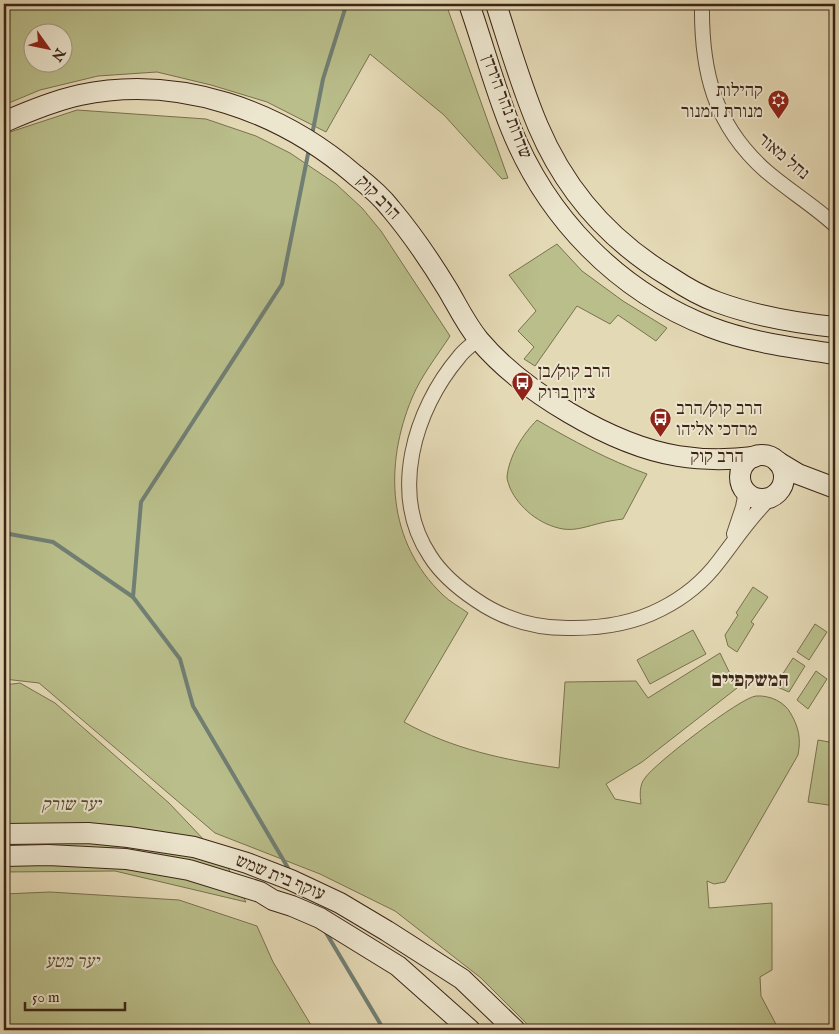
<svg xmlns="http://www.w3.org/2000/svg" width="839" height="1034" font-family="'IM FELL English','Frank Ruhl Libre',serif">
<rect width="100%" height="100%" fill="#e4d9b5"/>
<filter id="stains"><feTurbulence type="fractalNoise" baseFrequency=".004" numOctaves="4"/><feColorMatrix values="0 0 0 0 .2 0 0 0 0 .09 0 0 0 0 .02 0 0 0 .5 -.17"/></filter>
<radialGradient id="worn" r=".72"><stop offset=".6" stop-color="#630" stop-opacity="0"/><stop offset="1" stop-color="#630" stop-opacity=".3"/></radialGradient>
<g fill="#b9be8a" stroke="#7a7150" fill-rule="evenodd">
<path d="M4,4H446L508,178L502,179L444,115L370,54L326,132L267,102L211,85L157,72L98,76L40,90L4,105ZM62,32V62H32V32Z"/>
<path d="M77,110L206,119L256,136L290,153L336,184L362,208L381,231L450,336C437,356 421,376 412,398C384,465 387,542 443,595C450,602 460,607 468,613L404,722C452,749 505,760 559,768L565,682L636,681L648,698L720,653L737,688L642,762L606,784L615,799L641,804C640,796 639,785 645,778C654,764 741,697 756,696C770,695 785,702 791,714C799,728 801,739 798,755L725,882L714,884L707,881L709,908L772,903V970L760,977L761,996L779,1030H533L481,978L395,911L320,874L215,833L39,683L4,679V134Z"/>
<path d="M557,244L582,271L623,301L667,328L656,341L618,315L610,324L577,306L535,366L524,359L534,347L518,331L536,311L509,275Z"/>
<path d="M537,420C573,441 608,460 647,474L623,519C616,520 608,521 601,523C588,526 576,531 563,529C540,525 519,508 510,488C509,484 507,481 507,477C509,456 523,434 537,420Z"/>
<path d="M753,587L768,597L751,622L754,624L737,652L728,646L725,635L738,615L736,613Z"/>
<path d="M815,624L827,632L809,660L797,652Z"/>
<path d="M693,630L706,654L650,684L637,660Z"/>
<path d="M793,658L805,666L789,692L775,686Z"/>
<path d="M816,671L827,679L808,709L797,700Z"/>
<path d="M20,683L55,703L169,803L225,862L246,902L115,871L4,872V685Z"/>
<path d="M818,740L835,743V806L808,802Z"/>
<path d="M50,892L179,900L257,926L273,962L314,1030H4V894Z"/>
</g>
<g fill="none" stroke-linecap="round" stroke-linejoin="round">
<g stroke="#717e73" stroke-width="4">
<path d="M312,135L323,79L345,9"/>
<path d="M4,533L53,542L133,597L180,659L193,706L291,873"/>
<path d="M133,597L141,502L282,284L309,149"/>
<path d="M325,931L384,1030"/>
</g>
<defs>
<g id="street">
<path d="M702,4C701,71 714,125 766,171C788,190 813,205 835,225"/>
<path d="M478,339C472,345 464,350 459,357C414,410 389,494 430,556C442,575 458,588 476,600C505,620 538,629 573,628C603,628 634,623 661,609C683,598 704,581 719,561C736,539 751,516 771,497"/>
<path d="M734,534L743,507L746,491"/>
</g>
<g id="secondary">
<path d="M469,4C483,44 494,86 510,126C546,217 617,291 710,327C749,342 793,348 835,354"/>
<path d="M496,4C509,44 521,86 538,126C565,190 610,241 670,277C685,287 700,296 717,302C755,316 795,323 835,327"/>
<path d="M4,122C29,111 53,101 80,95C179,74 281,111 355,175C368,185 381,196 391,209C412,234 431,262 448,290C458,307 466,324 479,340C522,391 611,445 678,456C703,460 729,460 754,457"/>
<circle cx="762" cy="477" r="22"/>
<path d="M778,462L798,474L835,488"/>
<path d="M4,834L88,833L128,837L194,847L247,863L291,880L340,903L387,931L462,979L515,1030"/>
<path d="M4,856L48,855L126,859L189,870L260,892L273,900L292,906L320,918L398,966L470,1030"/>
</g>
</defs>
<use href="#street" stroke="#65513e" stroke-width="16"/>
<use href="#secondary" stroke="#3b2416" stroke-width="22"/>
<use href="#street" stroke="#ede6cf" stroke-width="14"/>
<use href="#secondary" stroke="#ede6cf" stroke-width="20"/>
</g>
<defs>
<symbol id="synagogue-pin" viewBox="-11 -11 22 30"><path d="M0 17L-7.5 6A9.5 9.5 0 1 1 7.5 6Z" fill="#8f2418" stroke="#ede6cf"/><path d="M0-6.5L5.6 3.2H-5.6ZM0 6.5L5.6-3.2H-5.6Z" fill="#fff"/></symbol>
<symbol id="bus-pin" viewBox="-11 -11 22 30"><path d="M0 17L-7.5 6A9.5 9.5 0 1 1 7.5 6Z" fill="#8f2418" stroke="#ede6cf"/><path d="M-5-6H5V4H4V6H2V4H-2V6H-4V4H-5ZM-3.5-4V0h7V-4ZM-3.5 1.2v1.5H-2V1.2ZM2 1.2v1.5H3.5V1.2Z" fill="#fff"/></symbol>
</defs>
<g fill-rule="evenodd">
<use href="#synagogue-pin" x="766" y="88" width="25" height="34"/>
<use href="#bus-pin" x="510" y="370" width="25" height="34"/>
<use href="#bus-pin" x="648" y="406" width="25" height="34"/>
</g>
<g text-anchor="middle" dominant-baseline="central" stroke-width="4" stroke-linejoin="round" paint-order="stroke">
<g font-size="18" fill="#3b2416" stroke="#ede6cf" text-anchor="start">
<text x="763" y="91" text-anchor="end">קהילות<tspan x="763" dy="21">מנורת המנור</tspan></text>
<text x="538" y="372">הרב קוק/בן<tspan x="538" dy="21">ציון ברוק</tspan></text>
<text x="676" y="409">הרב קוק/הרב<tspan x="676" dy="21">מרדכי אליהו</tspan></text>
</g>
<g font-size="18" fill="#3b2416" stroke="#ede6cf">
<text transform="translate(506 107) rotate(69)">שדרות נהר הירדן</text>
<text transform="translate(783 157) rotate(40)">נחל מאור</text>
<text transform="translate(378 198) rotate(46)">הרב קוק</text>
<text x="717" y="457">הרב קוק</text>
<text transform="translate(280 878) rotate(22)">עוקף בית שמש</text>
</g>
<g font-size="18" font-style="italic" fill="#5a4a33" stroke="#ede6cf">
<text x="71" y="805">יער שורק</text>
<text x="72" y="962">יער מטע</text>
</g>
<g font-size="20" font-weight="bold" fill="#3b2416" stroke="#ede6cf">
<text x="750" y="680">המשקפיים</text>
</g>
</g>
<rect width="839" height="1034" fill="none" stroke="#e4d9b5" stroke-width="20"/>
<rect x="5" y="5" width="829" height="1024" fill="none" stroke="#3b2416" stroke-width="2.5"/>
<rect x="10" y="10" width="819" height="1014" fill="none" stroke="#3b2416"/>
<g transform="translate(48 48) rotate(123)"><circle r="24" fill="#ede6cf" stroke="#a69885"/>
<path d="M0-4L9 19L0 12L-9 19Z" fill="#8f2418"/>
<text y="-8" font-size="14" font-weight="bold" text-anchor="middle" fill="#3b2416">N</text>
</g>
<path d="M25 1002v8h100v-8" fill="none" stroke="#3b2416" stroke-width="2.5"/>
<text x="32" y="1002" font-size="15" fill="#3b2416" stroke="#ede6cf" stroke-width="4" paint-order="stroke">50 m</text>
<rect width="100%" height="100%" filter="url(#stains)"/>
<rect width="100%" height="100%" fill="url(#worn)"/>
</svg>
